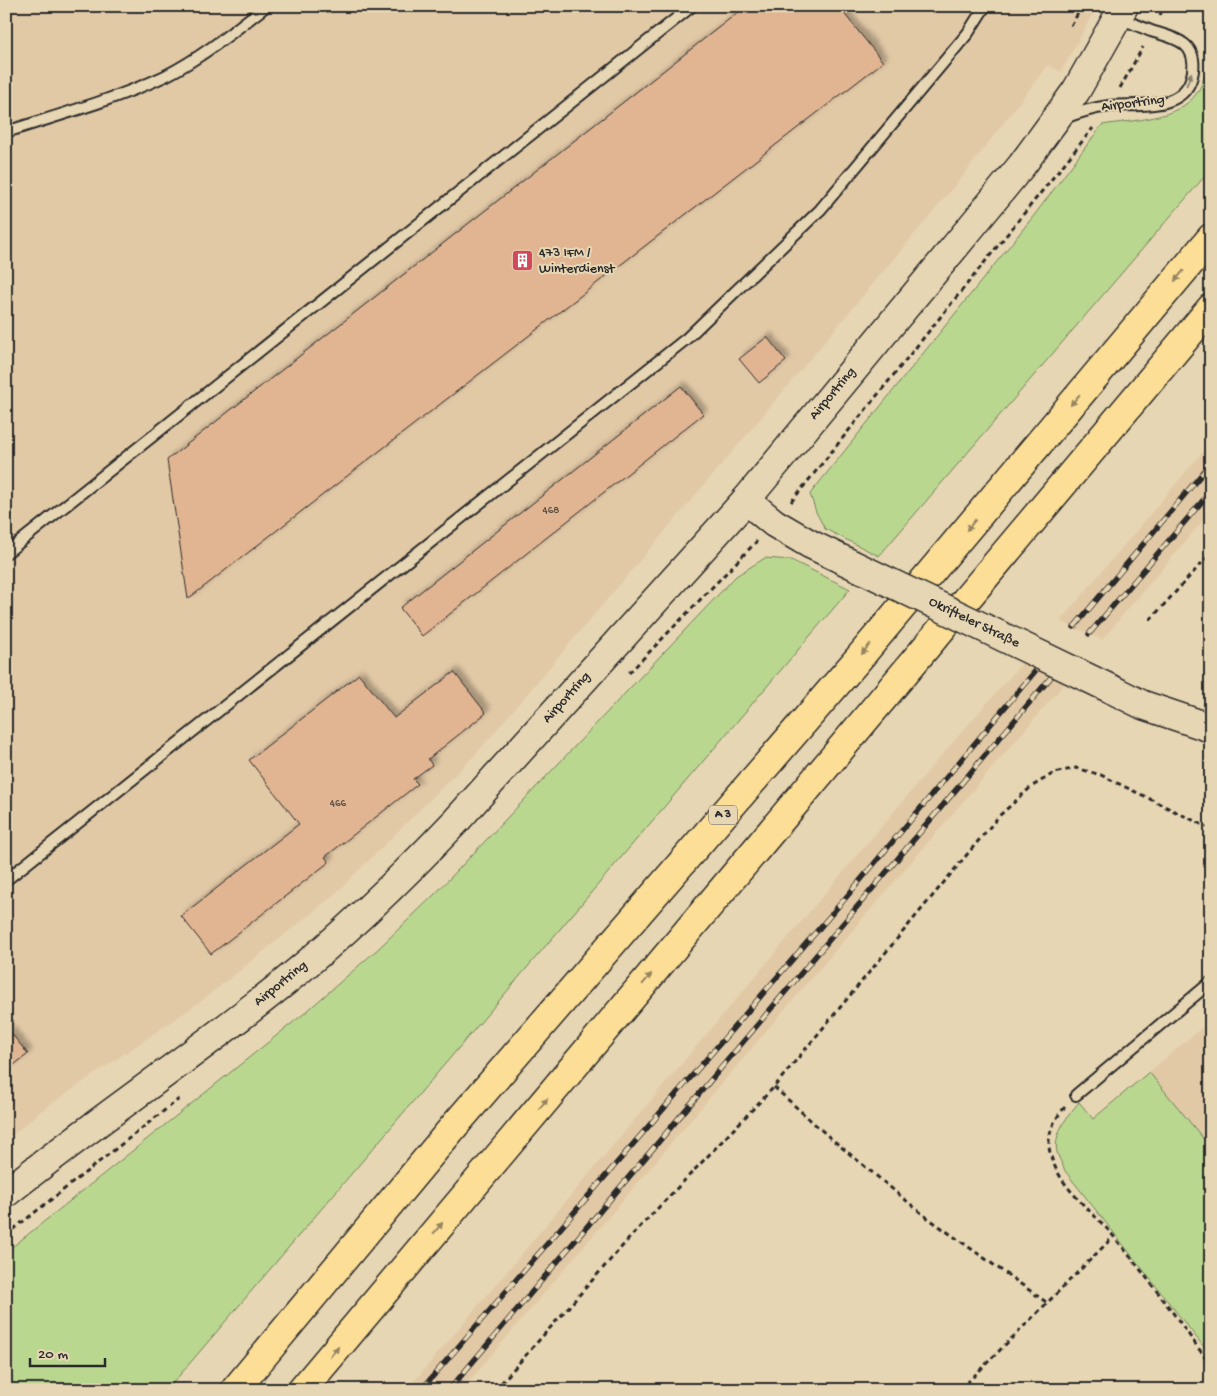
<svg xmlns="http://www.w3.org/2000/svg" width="1217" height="1396" font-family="'Gochi Hand',sans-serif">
<defs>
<filter id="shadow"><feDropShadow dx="4.5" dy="-4.5" stdDeviation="2.5" flood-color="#0004"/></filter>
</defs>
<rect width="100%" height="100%" fill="#e7d6b3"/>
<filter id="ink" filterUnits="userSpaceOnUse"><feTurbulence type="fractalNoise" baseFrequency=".02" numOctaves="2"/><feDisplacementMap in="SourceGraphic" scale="10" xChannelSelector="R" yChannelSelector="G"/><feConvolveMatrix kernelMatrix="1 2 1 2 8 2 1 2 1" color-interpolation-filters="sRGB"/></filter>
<g filter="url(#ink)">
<g fill="#e2c9a6">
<path d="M6,6H1097L1061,72L1048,65L963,176L761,418L477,753L332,897L200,1002L41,1111L6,1141Z"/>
<path d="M1211,442V511L1102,640L1060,621Z"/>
<path d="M1022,663L1066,682L780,1015L462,1390H407L939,758Z"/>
<path d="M1211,1020V1315L1071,1137Z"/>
</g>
<g fill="#bad78f" stroke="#72815d">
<path d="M1211,57V169L879,556L825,529L816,512L810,494L1036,213L1102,125C1132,120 1178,120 1197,93C1204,82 1207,69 1211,57Z"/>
<path d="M765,558L791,560L850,589L167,1390H6V1252L306,1012L379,948L435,894L736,576Z"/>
<path d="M1149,1072L1211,1148V1356L1065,1171C1063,1165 1059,1159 1057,1152C1053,1133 1068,1116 1079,1102L1093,1119Z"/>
</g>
<g fill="#e2b592" stroke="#2b2b2b" filter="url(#shadow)">
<path d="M746,6H838L883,62L188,599L167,460Z"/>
<path d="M767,337L786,361L759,383L739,359Z"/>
<path d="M681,386L703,414L422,636L400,608Z"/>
<path d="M454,672L486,713L428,759L432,765L413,779L418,784L325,857L329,862L211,954L181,916L299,824L249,760L359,674L394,718Z"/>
<path d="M6,1027L28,1054L6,1071Z"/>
</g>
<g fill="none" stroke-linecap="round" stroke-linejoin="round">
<defs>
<g id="lane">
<path d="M1065,118C1079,112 1094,108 1109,106C1139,103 1187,113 1193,71C1197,41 1173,38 1151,31C1141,27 1130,22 1119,18"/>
<path d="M6,132C59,115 114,100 165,76C201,58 234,31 266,6"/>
<path d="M6,553L692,6"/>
<path d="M6,880L686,339L820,210L968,33L985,6"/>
<path d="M1076,1095L1211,982"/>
</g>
<g id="secondary">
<path d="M746,500L774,523L810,544"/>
<path d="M1111,689L1143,705L1211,728"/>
<path d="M6,1193C97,1120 195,1055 286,981C347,932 402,878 456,821L746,500L967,232L1022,165L1076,91L1124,6"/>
</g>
<g id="highway">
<path d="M235,1390L455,1125L859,658L1211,238"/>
<path d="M302,1390L1211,308"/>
</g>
</defs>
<use href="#lane" stroke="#2b2b2b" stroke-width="14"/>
<use href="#secondary" stroke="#2b2b2b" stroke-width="31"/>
<use href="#highway" stroke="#2b2b2b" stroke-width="31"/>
<g stroke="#2b2b2b" stroke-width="3" stroke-dasharray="5 4" stroke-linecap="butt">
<path d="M1160,15L1164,6"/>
<path d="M1071,26L1082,6"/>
<path d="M1120,88L1143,47"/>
<path d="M791,502L1093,128"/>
<path d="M1150,620L1211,553"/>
<path d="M629,673L757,541"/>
<path d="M774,1087L828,1136L925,1216L1046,1302"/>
<path d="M1065,1107C1051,1123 1044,1141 1053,1162C1065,1193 1095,1213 1115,1238C1149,1279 1180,1322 1211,1366"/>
<path d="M6,1235L179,1099"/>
<path d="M495,1390L635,1232L774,1087L999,816L1031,787L1054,773L1076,768L1101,775L1211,829"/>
<path d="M960,1390L1114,1236"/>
</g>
<use href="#lane" stroke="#e7d6b3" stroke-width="10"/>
<use href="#secondary" stroke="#e7d6b3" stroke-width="28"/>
<use href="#highway" stroke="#fcde96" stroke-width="28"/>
<defs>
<g id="rail">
<path d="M1074,627L1211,463"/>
<path d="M1089,634L1211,491"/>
<path d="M421,1390L848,895L1037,669"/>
<path d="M449,1390L1052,676"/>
</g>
</defs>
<use href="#rail" stroke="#2b2b2b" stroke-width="5.5"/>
<use href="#rail" stroke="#e7d6b3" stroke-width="4" stroke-dasharray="11" stroke-linecap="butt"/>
<defs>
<path id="secondary-bridge" d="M810,544L1111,689"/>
</defs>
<use href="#secondary-bridge" stroke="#2b2b2b" stroke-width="31" stroke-linecap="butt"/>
<use href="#secondary-bridge" stroke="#e7d6b3" stroke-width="28"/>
</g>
<defs><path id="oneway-solid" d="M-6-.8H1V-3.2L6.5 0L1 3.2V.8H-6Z" transform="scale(1.25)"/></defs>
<use fill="#89806f" href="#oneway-solid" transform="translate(1189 79) rotate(-69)"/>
<g fill="#948460">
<use href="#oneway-solid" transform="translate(1179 276) rotate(130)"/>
<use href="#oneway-solid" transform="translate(1075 400) rotate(130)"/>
<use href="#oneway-solid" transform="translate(971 525) rotate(130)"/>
<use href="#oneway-solid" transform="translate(866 649) rotate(130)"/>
<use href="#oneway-solid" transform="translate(647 979) rotate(-50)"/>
<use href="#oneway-solid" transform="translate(543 1104) rotate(-50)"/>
<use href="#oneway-solid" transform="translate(438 1228) rotate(-50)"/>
<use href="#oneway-solid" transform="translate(334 1352) rotate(-50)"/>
</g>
</g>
<defs>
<symbol id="building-square" viewBox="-11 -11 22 22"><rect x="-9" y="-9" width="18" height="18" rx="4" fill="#d1495b" stroke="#e7d6b3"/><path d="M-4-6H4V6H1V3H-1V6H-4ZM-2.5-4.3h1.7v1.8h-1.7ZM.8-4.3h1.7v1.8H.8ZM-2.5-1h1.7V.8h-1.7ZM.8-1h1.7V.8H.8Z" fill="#fff"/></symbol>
</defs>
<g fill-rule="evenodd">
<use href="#building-square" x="510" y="248" width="25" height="25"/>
</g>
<g text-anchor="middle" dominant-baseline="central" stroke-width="4" stroke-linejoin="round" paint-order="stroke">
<g font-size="11" fill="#594e45">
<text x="551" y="511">468</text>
<text x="338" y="804">466</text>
</g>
<rect fill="#e7d6b3" stroke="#635e54" stroke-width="1" x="709" y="805.5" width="28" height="19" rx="4"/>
<g font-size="12" font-weight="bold" fill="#2b2b2b">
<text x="723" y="815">A 3</text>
</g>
<g font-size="14" fill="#2b2b2b" stroke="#e7d6b3">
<text transform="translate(1133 104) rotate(-7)">Airportring</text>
<text transform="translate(833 394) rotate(-50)">Airportring</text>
<text transform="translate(974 623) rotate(26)">Okrifteler Straße</text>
<text transform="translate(567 698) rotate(-48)">Airportring</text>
<text transform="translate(281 984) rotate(-39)">Airportring</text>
</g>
<g font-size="14" fill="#2b2b2b" stroke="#e7d6b3" text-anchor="start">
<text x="539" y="253">473 IFM /<tspan x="539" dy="16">Winterdienst</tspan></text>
</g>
</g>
<rect width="1217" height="1396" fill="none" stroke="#e7d6b3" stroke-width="25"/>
<rect x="12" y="12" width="1192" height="1371" fill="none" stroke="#2b2b2b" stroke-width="2" filter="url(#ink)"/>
<path d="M30 1358v8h75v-8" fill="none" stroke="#2b2b2b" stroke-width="2.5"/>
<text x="38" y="1358" font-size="15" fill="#2b2b2b" stroke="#e7d6b3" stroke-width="4" paint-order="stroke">20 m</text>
</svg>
